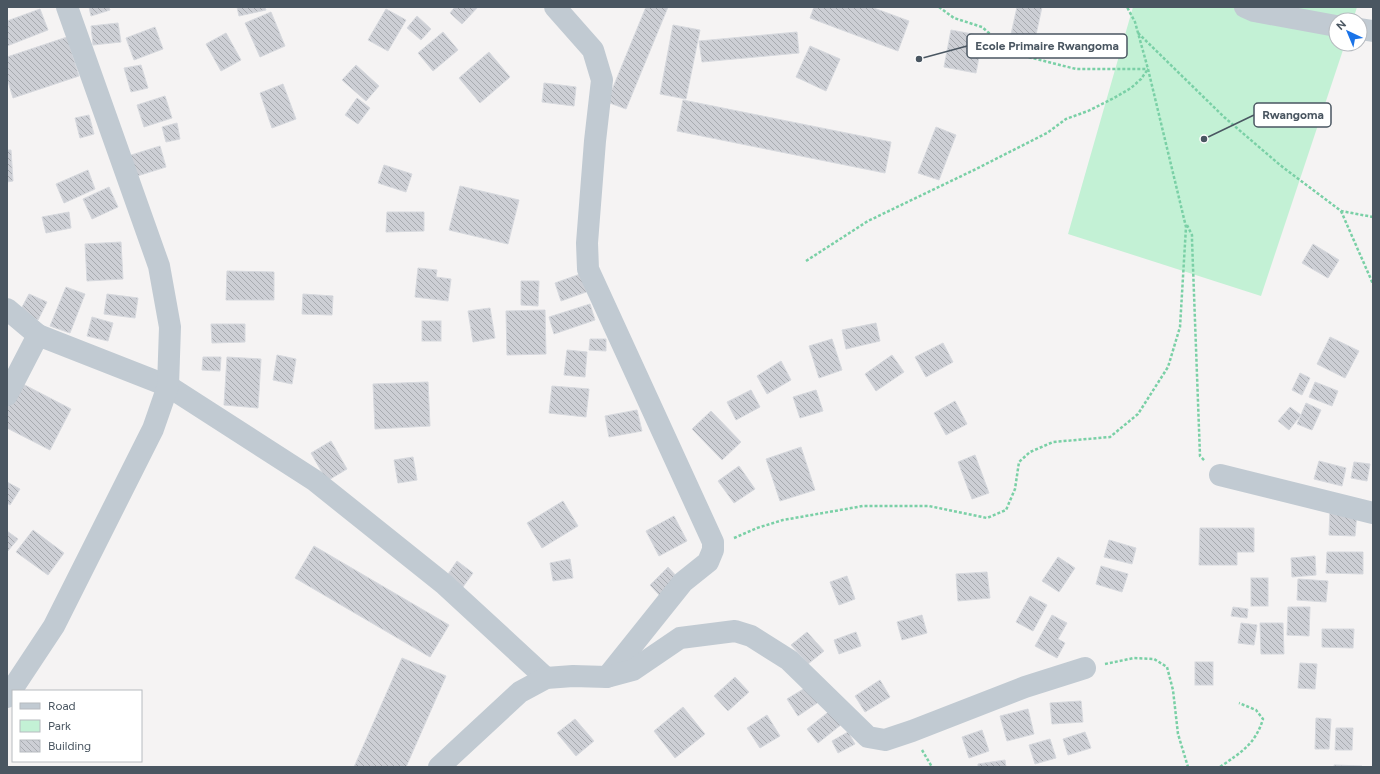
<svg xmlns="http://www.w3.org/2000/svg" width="1380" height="774" font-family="Figtree,sans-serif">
<defs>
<pattern id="building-back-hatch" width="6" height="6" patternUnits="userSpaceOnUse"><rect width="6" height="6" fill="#cdcfd5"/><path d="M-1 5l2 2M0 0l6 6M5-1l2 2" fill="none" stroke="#a8abb0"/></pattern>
</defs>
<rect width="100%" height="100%" fill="#f5f3f3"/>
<path fill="#c3f1d5" d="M1133,7H1357L1353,20H1336V44H1345L1261,296L1068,234Z"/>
<g fill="url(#building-back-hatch)" stroke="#d7d9de">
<path d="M89,7H109L110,10L91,16Z"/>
<path d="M237,7H265L266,10L239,16Z"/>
<path d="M455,7H478L462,24L450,13Z"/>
<path d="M646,7H668L626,109L607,102Z"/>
<path d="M814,7H871L909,21L898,51L810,18Z"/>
<path d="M1017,7H1042L1032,53L1008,48Z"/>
<path d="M40,9L48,30L7,46V21Z"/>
<path d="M386,9L406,20L388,51L368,40Z"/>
<path d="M271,12L285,46L260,57L245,23Z"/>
<path d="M417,16L431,29L421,40L407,28Z"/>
<path d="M118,23L121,42L93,45L91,26Z"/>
<path d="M673,25L700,30L686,99L660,94Z"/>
<path d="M155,27L163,49L134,60L126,38Z"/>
<path d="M951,30L983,36L976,73L944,67Z"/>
<path d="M443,32L458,50L433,71L418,53Z"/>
<path d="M797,32L799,53L702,62L699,41Z"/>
<path d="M226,33L241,60L221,71L206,44Z"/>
<path d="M67,37L79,76L13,98L7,78V57Z"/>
<path d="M810,46L840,59L826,91L796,77Z"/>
<path d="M489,52L510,77L480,103L459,78Z"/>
<path d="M141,65L148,88L131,92L124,68Z"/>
<path d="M356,65L379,86L366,101L342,80Z"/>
<path d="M544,83L576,87L574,106L542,102Z"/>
<path d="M283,84L296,119L272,128L260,93Z"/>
<path d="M165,96L172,118L144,127L137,105Z"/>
<path d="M357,98L370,108L358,124L345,115Z"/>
<path d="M683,100L891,142L885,173L677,131Z"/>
<path d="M89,115L94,134L80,138L75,118Z"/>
<path d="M177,123L180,139L166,142L162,127Z"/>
<path d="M936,127L956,135L939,180L918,173Z"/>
<path d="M160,146L166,167L134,177L128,156Z"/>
<path d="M7,150H11L13,181L7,182Z"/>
<path d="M384,165L412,174L406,192L378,183Z"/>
<path d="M88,170L95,189L64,203L56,184Z"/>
<path d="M460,186L519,200L508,244L449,230Z"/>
<path d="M109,187L118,207L92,219L83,199Z"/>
<path d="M69,212L71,228L46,233L42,217Z"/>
<path d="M387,212H424V231L386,232Z"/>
<path d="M121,242L123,279L87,281L85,244Z"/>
<path d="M1313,244L1339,260L1328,278L1302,263Z"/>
<path d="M418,268L437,270L436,277L451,279L448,301L415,297Z"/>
<path d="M227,271L274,272V300H226Z"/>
<path d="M583,273L589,291L561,301L555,283Z"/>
<path d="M521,281H539L538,306L521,305Z"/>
<path d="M66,287L85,294L70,333L50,326Z"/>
<path d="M29,294L47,302L38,320L20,311Z"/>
<path d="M107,294L138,298L135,318L104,314Z"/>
<path d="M303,294L333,296L332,315L302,314Z"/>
<path d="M590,304L595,320L554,334L549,317Z"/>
<path d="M490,308L495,338L473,342L468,311Z"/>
<path d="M545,310L546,354L507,355L506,311Z"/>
<path d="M92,317L113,323L108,341L87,336Z"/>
<rect x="422" y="321" width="19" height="20"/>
<path d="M876,323L880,341L846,349L842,330Z"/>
<path d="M211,324H245V342L212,343Z"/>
<path d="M1330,337L1359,351L1345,378L1317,364Z"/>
<path d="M590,339H606V351L589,350Z"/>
<path d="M832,339L842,370L819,378L809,346Z"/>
<path d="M943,343L953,362L926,377L915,357Z"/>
<path d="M567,350L587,352L585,377L564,375Z"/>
<path d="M277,355L296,359L292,384L273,380Z"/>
<path d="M892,355L904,372L876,391L865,374Z"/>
<path d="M203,357H221L220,371L202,370Z"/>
<path d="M227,357L261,359L258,408L224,405Z"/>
<path d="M781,361L791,380L767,394L757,376Z"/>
<path d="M1300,373L1310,378L1302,395L1292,390Z"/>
<path d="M19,382L71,409L50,450L7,428V406Z"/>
<path d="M428,382L430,426L375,429L373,384Z"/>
<path d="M1315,382L1338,391L1332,406L1309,397Z"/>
<path d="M552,386L589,389L586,417L549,413Z"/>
<path d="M751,390L760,407L736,420L727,402Z"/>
<path d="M816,390L823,411L800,418L793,397Z"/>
<path d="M955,401L967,424L946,435L934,413Z"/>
<path d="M1306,403L1321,410L1312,430L1297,424Z"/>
<path d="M1290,407L1301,415L1289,430L1278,421Z"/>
<path d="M637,410L642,431L609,437L605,416Z"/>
<path d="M711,411L741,442L722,460L692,429Z"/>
<path d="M331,441L347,469L327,481L311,453Z"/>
<path d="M801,447L815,490L780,501L766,459Z"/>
<path d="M975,455L989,493L972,499L958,462Z"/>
<path d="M413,457L417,480L398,483L394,460Z"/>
<path d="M1319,461L1346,468L1342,486L1314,479Z"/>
<path d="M1354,462L1370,464L1367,481L1351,478Z"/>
<path d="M739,466L755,489L734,503L718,481Z"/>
<path d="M7,482L20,489L10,505L7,503Z"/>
<path d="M563,501L578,526L542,548L527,523Z"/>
<path d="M1330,510L1357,512L1355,536L1329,535Z"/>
<path d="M674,516L687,541L659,556L646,531Z"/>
<path d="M1200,528H1254V552H1237V565H1199Z"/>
<path d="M33,530L64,553L48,575L16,552Z"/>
<path d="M7,531L18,539L7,552Z"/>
<path d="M1109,540L1136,548L1132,564L1104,557Z"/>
<path d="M314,546L449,625L430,657L295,578Z"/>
<path d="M1327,552H1363V574L1326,573Z"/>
<path d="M1315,556L1316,575L1292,577L1291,558Z"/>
<path d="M1058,557L1075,568L1059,592L1042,581Z"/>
<path d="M570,559L573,578L553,581L550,563Z"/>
<path d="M457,561L473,573L460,591L444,580Z"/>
<path d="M1101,566L1128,574L1122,592L1096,584Z"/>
<path d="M668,567L679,579L661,597L650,585Z"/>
<path d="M987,572L990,598L958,601L956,574Z"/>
<path d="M847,576L855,599L839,605L830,582Z"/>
<rect x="1251" y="578" width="17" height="28"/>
<path d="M1298,579L1328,581L1326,602L1297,600Z"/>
<path d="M1030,596L1047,605L1033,631L1016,622Z"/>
<path d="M1233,607L1248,609L1247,618L1231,616Z"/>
<path d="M1288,607H1310L1309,636L1287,635Z"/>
<path d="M922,615L927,633L902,640L897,622Z"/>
<path d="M1052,615L1067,623L1058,639L1065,643L1057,658L1035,646Z"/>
<path d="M1241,623L1257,625L1254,645L1238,643Z"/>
<path d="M1260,623H1283L1284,654H1261Z"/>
<path d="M1322,629H1354L1353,648L1322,647Z"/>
<path d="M807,632L824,651L808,664L791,645Z"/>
<path d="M856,632L861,646L839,654L834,640Z"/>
<path d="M402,658L446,676L406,767H354Z"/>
<rect x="1195" y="662" width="18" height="23"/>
<path d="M1300,663L1317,664L1315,689L1298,688Z"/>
<path d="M735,677L749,692L728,711L714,696Z"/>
<path d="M880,680L890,697L865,712L855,696Z"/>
<path d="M810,685L820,701L798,716L787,699Z"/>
<path d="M1081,701L1083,722L1052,724L1050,703Z"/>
<path d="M683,707L705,734L675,758L654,731Z"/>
<path d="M1028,709L1034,734L1007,741L1000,716Z"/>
<path d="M831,710L842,724L818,743L807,729Z"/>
<path d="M767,715L780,736L760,748L747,728Z"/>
<path d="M1316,718L1331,719L1329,749H1315Z"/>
<path d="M575,719L594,741L576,756L557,733Z"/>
<path d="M1336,728H1353L1352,750H1335Z"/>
<path d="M982,730L989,751L969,758L962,737Z"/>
<path d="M848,732L855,744L838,753L832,741Z"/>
<path d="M1085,732L1091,748L1068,755L1063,739Z"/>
<path d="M1050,739L1056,758L1035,764L1029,745Z"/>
<path d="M1005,760L1006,767H978V764Z"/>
<path d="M1334,765L1362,766V767H1334Z"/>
</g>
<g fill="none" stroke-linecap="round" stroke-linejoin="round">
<g stroke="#7ad0a6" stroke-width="2.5" stroke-dasharray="3 2" stroke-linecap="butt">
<path d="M939,7L954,18L982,27L1012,53L1076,69H1148"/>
<path d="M1138,33L1224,117L1280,165L1341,211L1373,217"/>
<path d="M1341,211L1373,284"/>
<path d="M1187,225L1192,235V240L1200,456L1205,461"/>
<path d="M806,261L868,221L974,170L1047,133L1066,119L1088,111L1114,98L1131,88L1141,79L1148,69"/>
<path d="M734,538L757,528L783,520L863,506H929L987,518L1006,510L1015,489L1019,462L1030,452L1053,442L1110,437L1138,414L1168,367L1180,327L1186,227L1148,69L1135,22L1127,7"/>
<path d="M1105,664L1134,658L1154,659L1167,667L1173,690L1178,734L1188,767"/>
<path d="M922,750L932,767"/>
<path d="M1220,767C1241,752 1255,745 1263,719L1256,710L1239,703"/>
</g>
<g stroke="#c1cad2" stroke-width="22">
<path d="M555,7L593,50L602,80L595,141L587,243L588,269L713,542V550L708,562L683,582L607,677"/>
<path d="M1245,7L1254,11L1336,26"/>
<path d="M1360,29L1373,31"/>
<path d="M7,309L38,335"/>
<path d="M7,395L38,335L168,386L314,480L444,584L546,678"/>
<path d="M1220,475L1373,513"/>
<path d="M7,697L54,626L153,429L168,386L170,327L159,266L67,7"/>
<path d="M439,767L520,692L546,678L573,676L607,677L633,670L680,638L735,631L751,636L789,660L868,737L885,740L912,731L1025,687L1085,668"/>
</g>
</g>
<path fill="none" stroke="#4a5661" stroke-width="1.5" d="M919 59L967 46M1204 139L1254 115"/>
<g fill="#4a5661" stroke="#fff" stroke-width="1.5">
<circle cx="919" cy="59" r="4"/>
<circle cx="1204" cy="139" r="4"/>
</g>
<g fill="#fff" stroke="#4a5661" stroke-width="1.5">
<rect x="967" y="34" width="160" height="24" rx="4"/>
<rect x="1254" y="103" width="77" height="24" rx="4"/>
</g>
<g font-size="12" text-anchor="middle" font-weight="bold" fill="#4a5661">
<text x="1047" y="50">Ecole Primaire Rwangoma</text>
<text x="1293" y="119">Rwangoma</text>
</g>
<rect width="1380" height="774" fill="none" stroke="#4a5661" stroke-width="16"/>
<rect x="12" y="690" width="130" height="72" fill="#ffffff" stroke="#b7bbc0"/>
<rect x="20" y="703" width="20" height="6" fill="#c1cad2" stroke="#b7bbc0"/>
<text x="48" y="710" font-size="12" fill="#4a5661">Road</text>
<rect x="20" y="720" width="20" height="12" fill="#c3f1d5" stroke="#b7bbc0"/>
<text x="48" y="730" font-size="12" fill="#4a5661">Park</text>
<rect x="20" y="740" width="20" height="12" fill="url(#building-back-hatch)" stroke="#b7bbc0"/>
<text x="48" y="750" font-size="12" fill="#4a5661">Building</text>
<g transform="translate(1348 32) rotate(316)"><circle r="19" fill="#ffffff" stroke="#b7bbc0"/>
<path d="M0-3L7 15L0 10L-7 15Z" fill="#1a73e8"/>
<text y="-6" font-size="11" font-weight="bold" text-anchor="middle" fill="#4a5661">N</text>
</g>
</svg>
